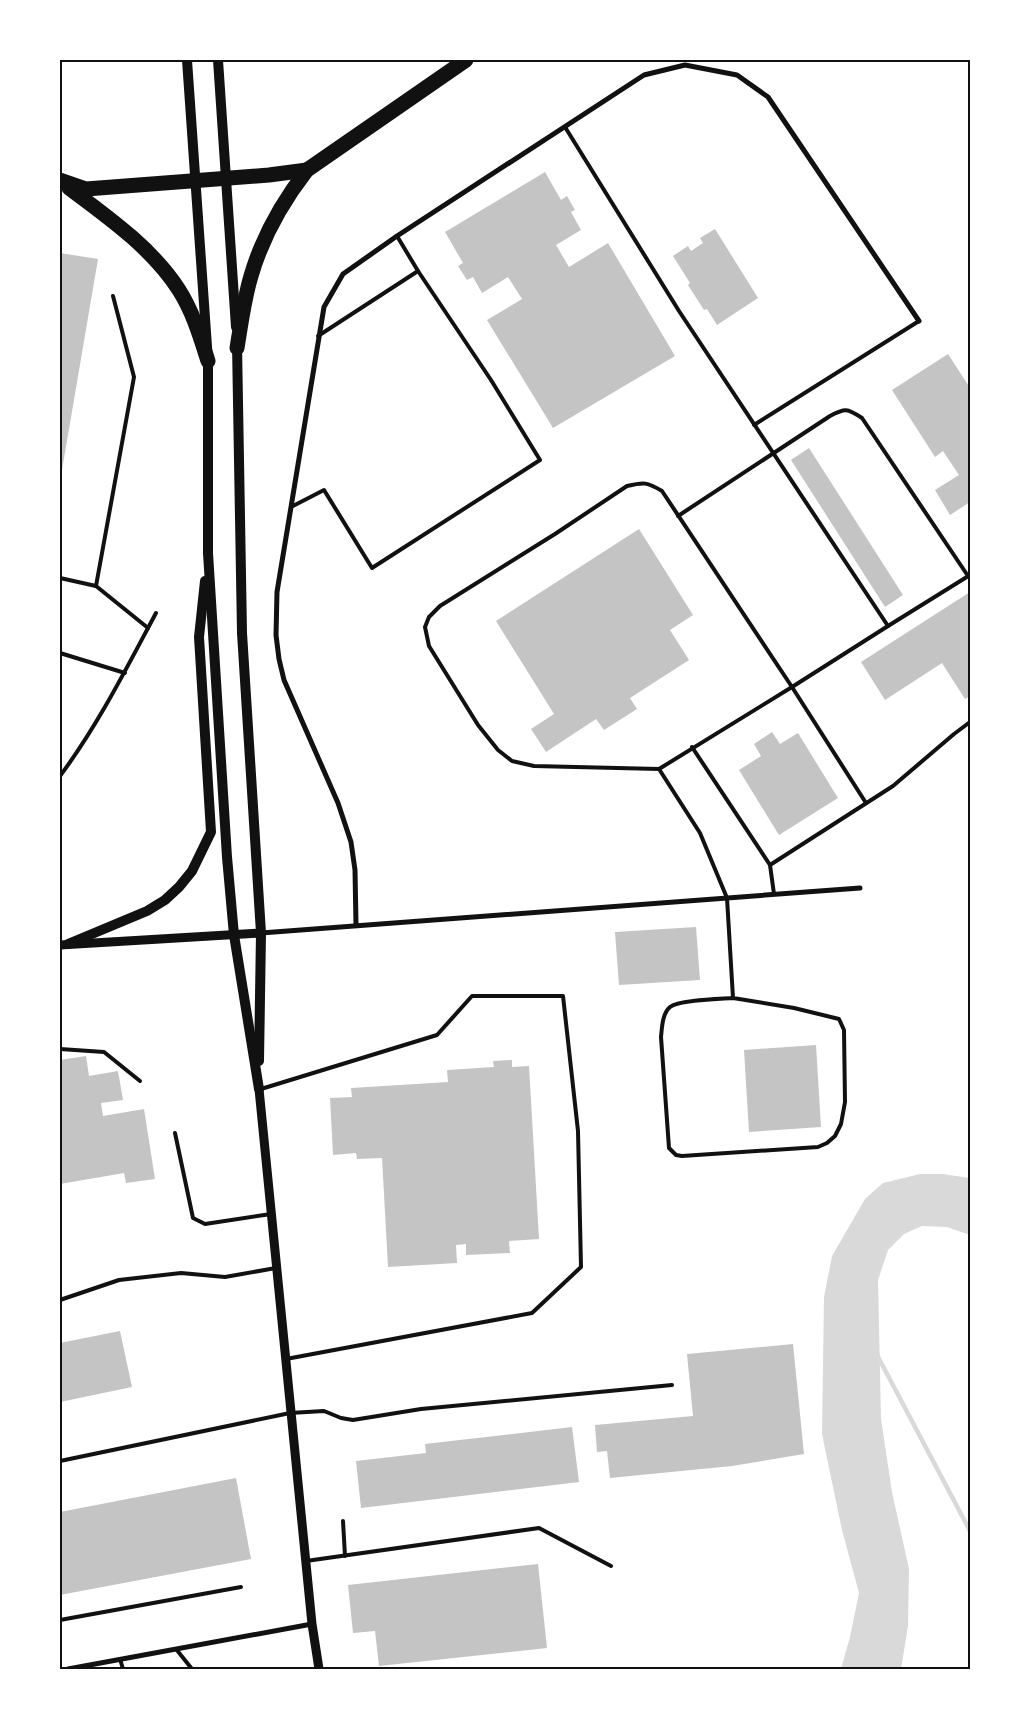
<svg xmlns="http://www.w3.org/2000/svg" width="1030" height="1729" font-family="Ubuntu,sans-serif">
<rect width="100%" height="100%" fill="#fff"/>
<path fill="#d9d9d9" d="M920,1174H942L970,1178V1235L947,1227L922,1226L904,1234L888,1250L878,1280L881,1419L892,1492L909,1569L908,1626L901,1669H841L850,1637L859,1593L842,1530L822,1434L824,1297L832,1256L865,1199L883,1183Z"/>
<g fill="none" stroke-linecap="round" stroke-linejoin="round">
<path stroke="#d9d9d9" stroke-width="4.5" d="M876,1353L970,1531"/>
</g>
<g fill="#c4c4c4">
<path d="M545,172L561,200L567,196L575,210L571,212L581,230L556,245L569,267L608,243L675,356L553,428L487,320L522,299L508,277L482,293L473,277L467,280L458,266L463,263L445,232Z"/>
<path d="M715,229L758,298L717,325L707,309L704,310L688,285L690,283L673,256L688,246L691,251L703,243L700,238Z"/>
<path d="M60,253L98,259L61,476H60Z"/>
<path d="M948,354L970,388V502L950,515L935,490L959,475L943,451L935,457L892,390Z"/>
<path d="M809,448L903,595L885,607L791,460Z"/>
<path d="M639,529L693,615L670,630L689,660L630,698L637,709L604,730L596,719L546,752L531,729L554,714L496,621Z"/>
<path d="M970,592V696L965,699L942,663L885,700L861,662Z"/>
<path d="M772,732L780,744L798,733L838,798L779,835L739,770L761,756L754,744Z"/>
<path d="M696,927L700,980L619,985L615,932Z"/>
<path d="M816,1045L821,1127L749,1132L744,1050Z"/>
<path d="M86,1056L89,1076L118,1071L123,1100L101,1103L103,1116L144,1109L155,1179L126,1183L124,1173L60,1184V1060Z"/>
<path d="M512,1060V1067L529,1066L539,1239L509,1241L510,1253L466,1255V1244L456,1245L457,1263L388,1267L382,1158L357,1159L356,1153L333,1155L330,1098L352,1097L351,1088L448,1082L447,1070L494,1067L493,1061Z"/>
<path d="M120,1331L132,1387L60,1402V1343Z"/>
<path d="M793,1344L804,1454L732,1466L610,1478L607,1451L597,1452L595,1425L693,1416L687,1354Z"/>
<path d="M572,1427L579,1482L361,1508L356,1461L426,1453L425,1444Z"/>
<path d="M236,1478L251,1559L60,1595V1512Z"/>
<path d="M538,1564L547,1648L379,1666L375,1631L353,1633L348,1585Z"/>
</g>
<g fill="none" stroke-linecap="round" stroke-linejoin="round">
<g stroke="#111" stroke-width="4">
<path d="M565,127L679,311L888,626L792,687L659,769L700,833L727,898L733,998C720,999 678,1000 670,1007C662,1014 662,1028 661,1037L669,1148L676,1155L682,1156L818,1147L827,1143L835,1136L841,1124L845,1102L844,1030L839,1019L794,1008L733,998"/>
<path d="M318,336L418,271"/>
<path d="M754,425L919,321"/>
<path d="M291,507L324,490L372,568L540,460L491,380L418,271L397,236"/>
<path d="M678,516L830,416C845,408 847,408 862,418L968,576"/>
<path d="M60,578L96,586L148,628"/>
<path d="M96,586L134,377L113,296"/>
<path d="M888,626L970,575"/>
<path d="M60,653L125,673"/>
<path d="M692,747L770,865L893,786L954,734L970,722"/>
<path d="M659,769L534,766L512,761L498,750L478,725L429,646L425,627L429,617L440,606L555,534L627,486C644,482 647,482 662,491L792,687L866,803"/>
<path d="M60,776C98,725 126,669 156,613"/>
<path d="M770,865L774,894"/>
<path d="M60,1049L104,1052L140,1081"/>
<path d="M261,1089L437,1035L472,996H563L578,1131L581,1267L532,1313L286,1359"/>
<path d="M175,1133L193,1218L205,1224L271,1214"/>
<path d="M60,1300L119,1280L181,1273L225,1277L276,1268"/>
<path d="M60,1461L290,1413L324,1411L341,1418L353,1420L421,1409L672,1385"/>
<path d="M343,1521L345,1556"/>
<path d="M306,1561L539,1528L611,1566"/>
<path d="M60,1620L241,1587"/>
<path d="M176,1649L192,1669"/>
<path d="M120,1659L123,1669"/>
</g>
<g stroke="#111" stroke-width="5">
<path d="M356,925L355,870L351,842L338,803L284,680L279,659L276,635L277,592L324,307L343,274L397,236L644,75L685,65L737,75L768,97L919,321"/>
<path d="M261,933L860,888"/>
<path d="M68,1669L312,1624"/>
</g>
<g stroke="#111" stroke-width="9">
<path d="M60,945L261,933"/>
<path d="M259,1089L312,1624L319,1669"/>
</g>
<g stroke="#111" stroke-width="10">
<path d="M187,60L208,361V553L227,857L234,935L259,1089"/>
<path d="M218,60L236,327"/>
<path d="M237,344L242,633L261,933L259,1061"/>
<path d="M68,944L147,911L165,900L179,887L192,871L211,832L199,637L205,581"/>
</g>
<g stroke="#111" stroke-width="15">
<path d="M60,180L86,189L269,175L307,170"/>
<path d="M69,188C108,217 153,249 179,290C193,312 200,336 208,361"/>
<path d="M237,348C241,324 244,299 251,276C262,238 283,201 307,170L466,60"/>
</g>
</g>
<rect width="1030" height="1729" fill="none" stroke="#ffffff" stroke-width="122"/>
<rect x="61" y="61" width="908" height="1607" fill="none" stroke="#111" stroke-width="2"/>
</svg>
